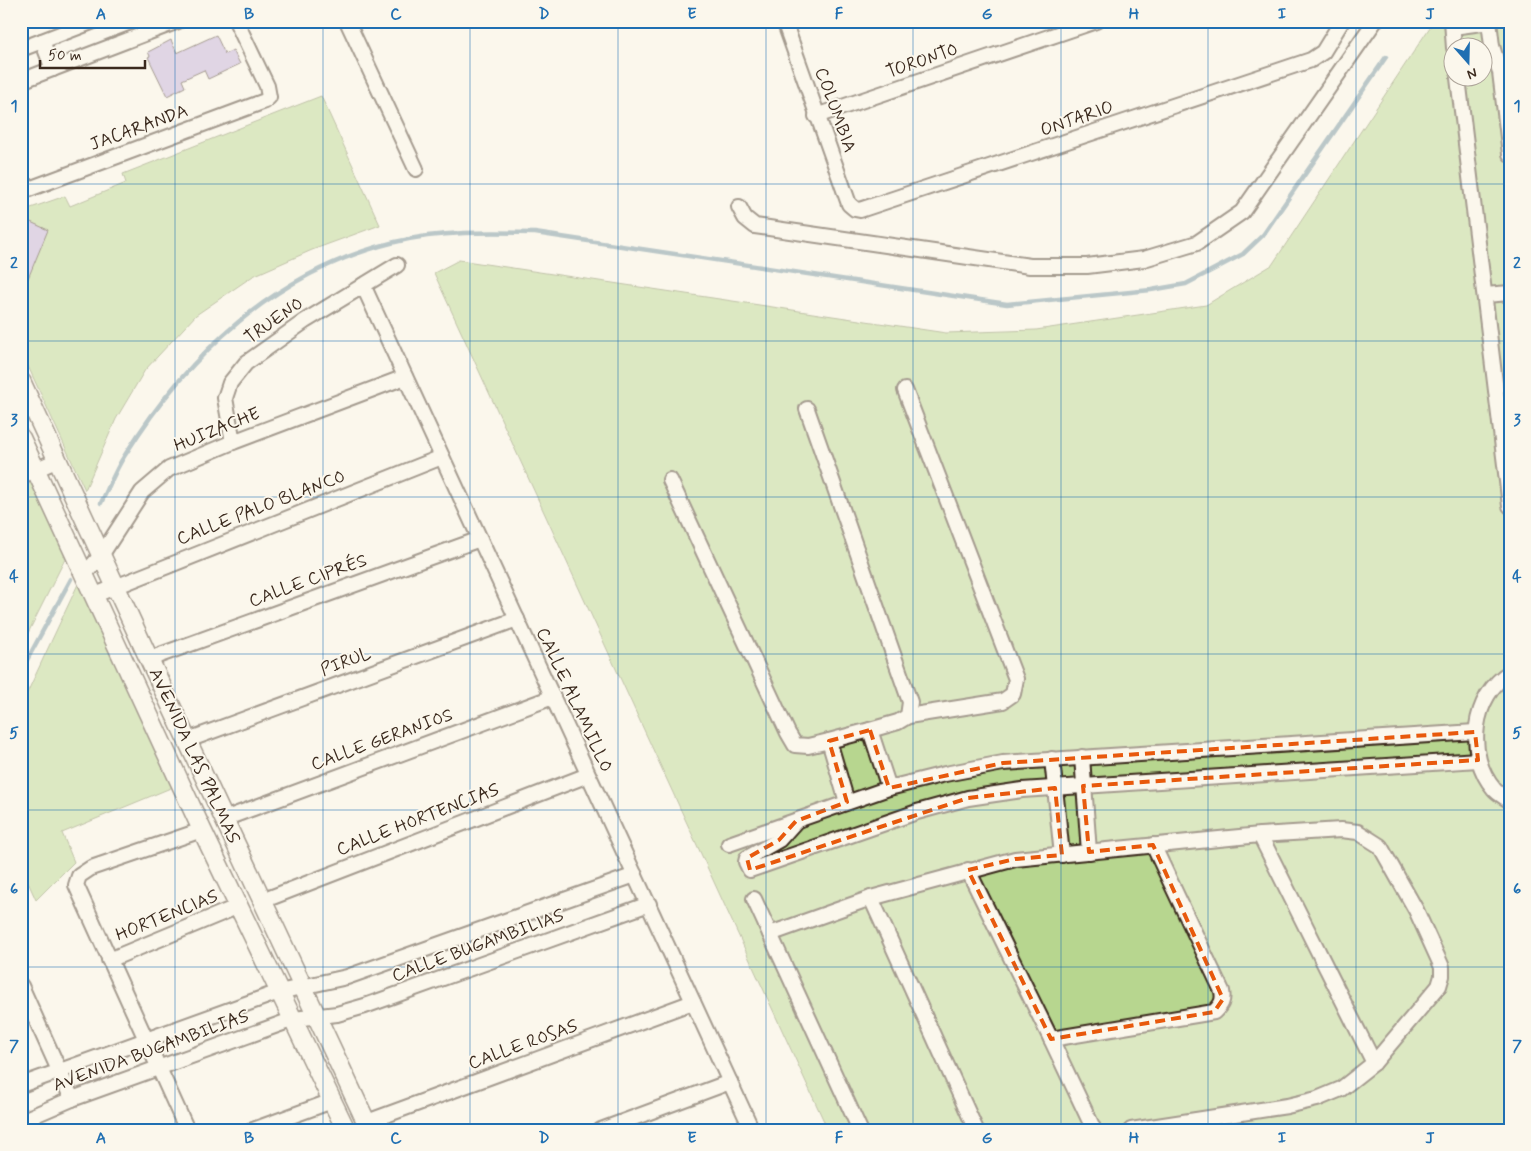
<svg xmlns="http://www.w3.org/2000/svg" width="1531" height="1151" font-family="Mynerve,sans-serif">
<rect width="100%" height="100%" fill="#fbf7ec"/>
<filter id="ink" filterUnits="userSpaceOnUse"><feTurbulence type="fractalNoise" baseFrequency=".02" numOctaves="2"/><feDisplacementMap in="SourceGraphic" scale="10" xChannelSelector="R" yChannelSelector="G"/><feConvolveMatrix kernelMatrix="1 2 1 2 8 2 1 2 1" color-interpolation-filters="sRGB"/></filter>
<g filter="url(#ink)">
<g fill="#b7d68f" stroke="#798056" fill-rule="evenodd">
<path d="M1434,21H1510V1130H828L434,273L459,260L946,333L1036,330L1206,305L1272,265ZM1454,48H1484V78H1454Z"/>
<path d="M321,96L380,225L312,250L253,276L196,315L145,370L116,419L85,490L21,351V291L47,230L24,219L28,209L65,196L70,206L126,183L123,174Z"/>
<path d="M31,483L66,557L21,647V487Z"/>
<path d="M79,582L173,787L62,833L74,862L36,900L21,867V706Z"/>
</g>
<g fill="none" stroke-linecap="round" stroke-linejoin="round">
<g stroke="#6c8c9b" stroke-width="4.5">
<path d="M101,503C109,487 115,470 125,455C188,354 276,271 395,242C440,231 488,232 535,233L1007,304L1151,290L1186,284L1243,254L1263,235L1386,57"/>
<path d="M21,671L71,579"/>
</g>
</g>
<g fill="#beaada" stroke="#3b2a1e">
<path d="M216,35L225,54L233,50L240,64L208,79L204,70L182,80L185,87L167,96L148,57L150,56L148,52L171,40L177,53Z"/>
<path d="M24,219L48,230L22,293L21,226Z"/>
</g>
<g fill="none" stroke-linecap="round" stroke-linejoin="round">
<defs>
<g id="minor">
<path d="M347,21L416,169"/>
<path d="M784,21L849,204L855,209L860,210L1311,60L1323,52L1342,21"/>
<path d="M1452,21L1454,48"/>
<path d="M1489,21L1492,46L1500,72L1510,154"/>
<path d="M1453,27L1489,22"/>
<path d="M42,41L53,69"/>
<path d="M21,49L94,21"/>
<path d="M1458,78L1510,506"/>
<path d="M21,81L178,21"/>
<path d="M816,116L1096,21"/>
<path d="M21,192L265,101L269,97L267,86L236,21"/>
<path d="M739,207L745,218L755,226L1030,266H1087L1144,259L1197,243L1242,212L1375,21"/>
<path d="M363,285L752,1130"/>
<path d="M1485,295L1510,293"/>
<path d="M905,390L1016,679L1013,694L1003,701L908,716"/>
<path d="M807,409L910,702L908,716L898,722L870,730L889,788"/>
<path d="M233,442L225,398L230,383L246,363L305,321L397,265"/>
<path d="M21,476L58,460"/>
<path d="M670,480L788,733L795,745L808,746L829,741L847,802"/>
<path d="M85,574L102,554L142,492L169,469L233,442L405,377"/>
<path d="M95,595L442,457"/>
<path d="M149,659L480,539"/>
<path d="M1510,672C1472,696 1465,755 1494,789C1498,794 1505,797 1510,801"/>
<path d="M188,740L517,619"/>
<path d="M829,741L870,730"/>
<path d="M1082,757L1089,852"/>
<path d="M1052,759L1062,855"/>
<path d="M224,819L553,697"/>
<path d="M796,821L779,840L747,858L746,862L750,870L917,812L968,798L1022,790L1478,760"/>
<path d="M1260,835L1374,1063"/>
<path d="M729,844L889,788L945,774L1003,763L1475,732"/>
<path d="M968,870L1051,1039L1214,1012C1221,1005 1224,1001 1222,991L1153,845"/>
<path d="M871,898L976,1130"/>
<path d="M754,899L860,1130"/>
<path d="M262,901L588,775"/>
<path d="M770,934L871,898L1015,859L1260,835L1341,830L1358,832L1380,846L1416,910L1442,967V976L1439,986L1374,1063L1341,1089L1317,1099L1287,1106L1131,1130"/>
<path d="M109,960L239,906"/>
<path d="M21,986L72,1099"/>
<path d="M1051,1039L1094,1130"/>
<path d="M21,1085L279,992L347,977L635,875"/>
<path d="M21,1121L72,1099L294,1019L337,1014L365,1006L649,904"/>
<path d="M367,1122L693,1002"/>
<path d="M187,1130L76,885L79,876L91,868L202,830"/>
<path d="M253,1130L332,1101"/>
<path d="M601,1130L730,1082"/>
</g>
<g id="tertiary">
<path d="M21,381L149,659L370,1130"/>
<path d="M21,438L202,830L346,1130"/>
</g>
</defs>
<use href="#minor" stroke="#3b2a1e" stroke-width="18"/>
<use href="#tertiary" stroke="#3b2a1e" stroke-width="21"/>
<use href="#minor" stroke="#fbf7ec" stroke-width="14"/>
<use href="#tertiary" stroke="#fbf7ec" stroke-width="18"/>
</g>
</g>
<path d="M0 0H1531V1151H0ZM870,730L889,788L1003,763L1475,732L1478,760L1083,786L1089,852L1153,845L1223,999L1214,1012L1051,1039L968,870L1015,859L1062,855L1055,788L968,798L750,870L747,858L779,840L796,821L847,802L829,741Z" fill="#fbf7ec" fill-opacity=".55" fill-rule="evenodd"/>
<path fill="none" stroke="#e8590c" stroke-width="4" stroke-dasharray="10 6" stroke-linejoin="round" d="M870,730L889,788L1003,763L1475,732L1478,760L1083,786L1089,852L1153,845L1223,999L1214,1012L1051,1039L968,870L1015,859L1062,855L1055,788L968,798L750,870L747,858L779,840L796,821L847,802L829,741Z"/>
<path fill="none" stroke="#1f6fb2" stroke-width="1" stroke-opacity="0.55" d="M175,21V1130M323,21V1130M470,21V1130M618,21V1130M766,21V1130M913,21V1130M1061,21V1130M1208,21V1130M1356,21V1130M21,184H1510M21,341H1510M21,497H1510M21,654H1510M21,810H1510M21,967H1510"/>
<g text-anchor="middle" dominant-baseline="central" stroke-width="4" stroke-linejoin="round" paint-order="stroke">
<g font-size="18" fill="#3b2a1e" stroke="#fbf7ec">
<text transform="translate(922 61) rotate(-19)">TORONTO</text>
<text transform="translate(835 110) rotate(70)">COLUMBIA</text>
<text transform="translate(1077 119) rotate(-19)">ONTARIO</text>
<text transform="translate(139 128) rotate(-20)">JACARANDA</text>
<text transform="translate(274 321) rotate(-35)">TRUENO</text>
<text transform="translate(217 430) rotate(-22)">HUIZACHE</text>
<text transform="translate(261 508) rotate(-21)">CALLE PALO BLANCO</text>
<text transform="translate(308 581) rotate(-20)">CALLE CIPRÉS</text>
<text transform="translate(346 662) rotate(-20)">PIRUL</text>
<text transform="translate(574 700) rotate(65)">CALLE ALAMILLO</text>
<text transform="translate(382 740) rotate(-20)">CALLE GERANIOS</text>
<text transform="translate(194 756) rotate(65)">AVENIDA LAS PALMAS</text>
<text transform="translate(418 820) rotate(-21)">CALLE HORTENCIAS</text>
<text transform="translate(167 916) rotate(-22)">HORTENCIAS</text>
<text transform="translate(478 946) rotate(-20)">CALLE BUGAMBILIAS</text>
<text transform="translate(523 1045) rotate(-20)">CALLE ROSAS</text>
<text transform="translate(151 1051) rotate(-20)">AVENIDA BUGAMBILIAS</text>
</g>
</g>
<rect width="1531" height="1151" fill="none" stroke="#fbf7ec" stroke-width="55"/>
<g transform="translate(1468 62) rotate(160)"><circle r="24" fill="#fbf7ec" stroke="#aea59a"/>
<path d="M0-4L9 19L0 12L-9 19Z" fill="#1f6fb2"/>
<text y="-8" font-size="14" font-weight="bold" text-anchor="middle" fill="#3b2a1e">N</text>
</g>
<path d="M40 60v8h105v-8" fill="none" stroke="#3b2a1e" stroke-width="2.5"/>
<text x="48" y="60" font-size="15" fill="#3b2a1e" stroke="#fbf7ec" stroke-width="4" paint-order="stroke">50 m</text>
<rect x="28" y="28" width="1476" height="1096" fill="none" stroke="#1f6fb2" stroke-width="2"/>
<g font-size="16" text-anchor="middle" font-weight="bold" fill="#1f6fb2">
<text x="101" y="19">A</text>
<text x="249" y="19">B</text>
<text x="396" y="19">C</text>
<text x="544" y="19">D</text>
<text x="692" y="19">E</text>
<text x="839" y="19">F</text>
<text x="987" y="19">G</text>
<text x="1134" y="19">H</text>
<text x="1282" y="19">I</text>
<text x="1430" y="19">J</text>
<text x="14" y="111">1</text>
<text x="1517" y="111">1</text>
<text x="14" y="268">2</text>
<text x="1517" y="268">2</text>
<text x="14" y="425">3</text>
<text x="1517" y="425">3</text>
<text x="14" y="581">4</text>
<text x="1517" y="581">4</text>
<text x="14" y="738">5</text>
<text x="1517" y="738">5</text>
<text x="14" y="894">6</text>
<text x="1517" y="894">6</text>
<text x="14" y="1051">7</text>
<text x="1517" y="1051">7</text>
<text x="101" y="1143">A</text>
<text x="249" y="1143">B</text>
<text x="396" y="1143">C</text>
<text x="544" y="1143">D</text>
<text x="692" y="1143">E</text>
<text x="839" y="1143">F</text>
<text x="987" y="1143">G</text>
<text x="1134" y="1143">H</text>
<text x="1282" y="1143">I</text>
<text x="1430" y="1143">J</text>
</g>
</svg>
